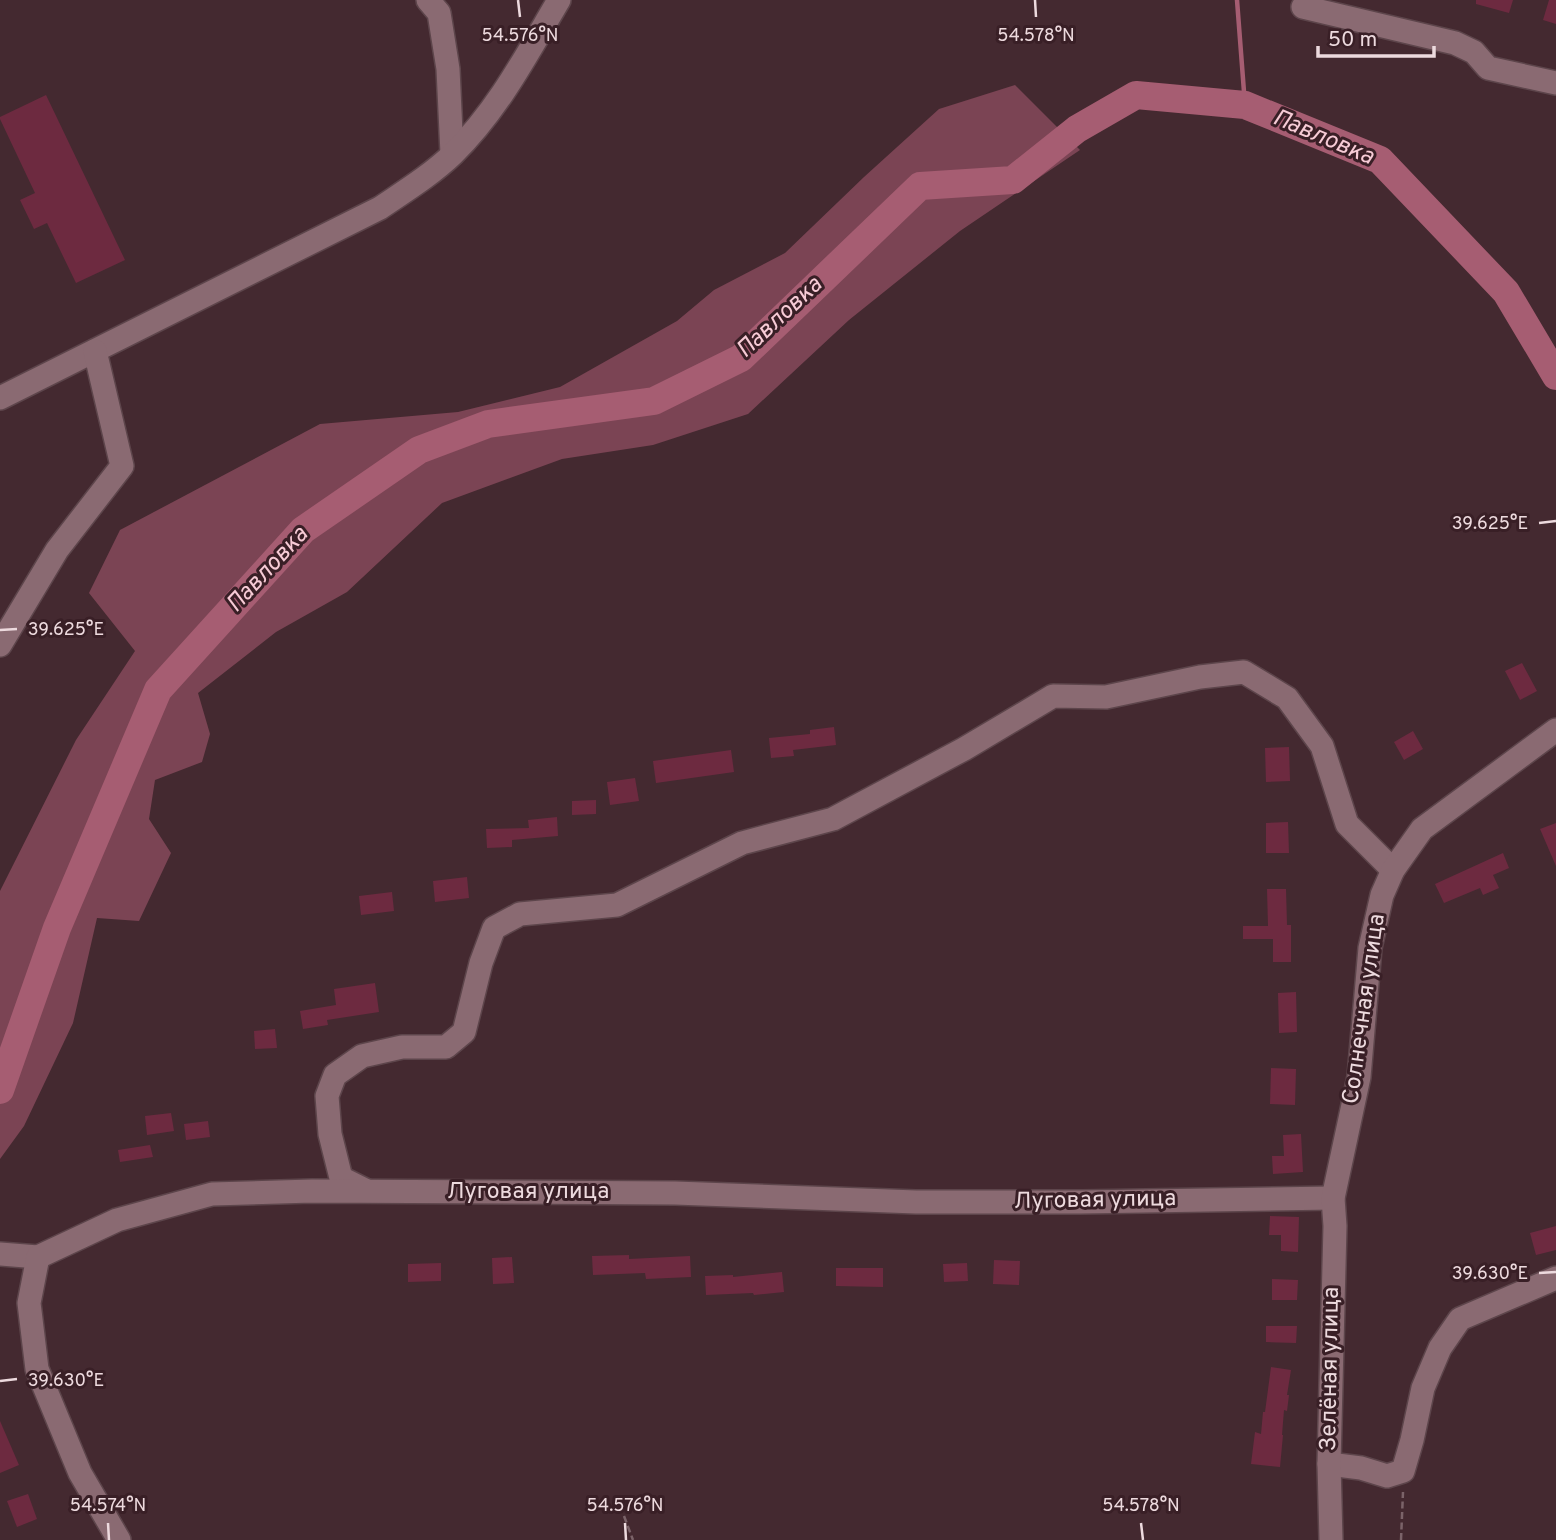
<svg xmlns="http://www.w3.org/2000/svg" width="1556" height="1540" font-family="Overpass,sans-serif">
<rect width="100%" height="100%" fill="#442930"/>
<path fill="#7b4454" d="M1015,85L1080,150L960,231L849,320L748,414L653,445L562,459L442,503L347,592L276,632L198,693L210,734L202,762L155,780L149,819L171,853L139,921L97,918L73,1023L24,1126L0,1159V891L76,740L135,651L89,593L120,530L320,424L458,412L560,387L677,321L714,290L785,253L864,177L939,109Z"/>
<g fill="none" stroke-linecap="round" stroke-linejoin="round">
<path stroke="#a65d72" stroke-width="4.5" d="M1237,0L1245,105"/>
<path stroke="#a65d72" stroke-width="28" d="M0,1090L57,928L158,690L303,530L419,450L488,424L654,401L741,358L920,186L1013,180L1077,129L1136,95L1245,105L1380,160L1506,292L1556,376"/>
</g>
<g fill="#6d2a40">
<path d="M1476,0H1513L1509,13L1476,4Z"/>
<path d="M1549,0H1556V24L1543,20Z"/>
<path d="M46,95L125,260L76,283L47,223L34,229L20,200L35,193L0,119V117Z"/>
<path d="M1522,663L1537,691L1520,700L1505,671Z"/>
<path d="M834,727L836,745L793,750L794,756L771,758L769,738L810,734V730Z"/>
<path d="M1413,731L1423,749L1404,760L1394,742Z"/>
<path d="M1289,747L1290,781L1266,782L1265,748Z"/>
<path d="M731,750L734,772L656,783L653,761Z"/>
<path d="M635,778L639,801L610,805L607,782Z"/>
<path d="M596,800V814L572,815V801Z"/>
<path d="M557,817L558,836L512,840V847L487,848L486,829L529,828L528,820Z"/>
<path d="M1288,822L1289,853H1266V823Z"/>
<path d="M1556,823V866L1540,829Z"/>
<path d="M1503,853L1509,868L1493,875L1499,888L1483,895L1480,888L1444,903L1435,884Z"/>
<path d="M467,877L469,898L435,902L433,881Z"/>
<path d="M1267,889H1286L1287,925H1291V962H1273V939H1243V926H1268Z"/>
<path d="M392,892L394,911L361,915L359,896Z"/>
<path d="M375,983L379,1012L327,1020L328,1025L303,1029L300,1011L336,1005L334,989Z"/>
<path d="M1296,992L1297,1032L1279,1033L1278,993Z"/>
<path d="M275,1029L277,1048L255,1049L254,1031Z"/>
<path d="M1271,1068L1296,1069L1295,1105L1270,1104Z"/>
<path d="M171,1113L174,1131L147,1135L145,1116Z"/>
<path d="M208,1121L210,1137L186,1140L184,1124Z"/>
<path d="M1301,1134L1303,1172L1273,1174L1272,1156H1284L1283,1135Z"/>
<path d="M150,1145L153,1157L120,1162L118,1150Z"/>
<path d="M1270,1216L1299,1217L1298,1252L1281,1251V1235H1269Z"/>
<path d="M1556,1226V1250L1536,1255L1530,1233Z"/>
<path d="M629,1255V1259L690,1256L691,1277L646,1279L645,1273L593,1275L592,1256Z"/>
<path d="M512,1257L514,1283L493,1284L492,1258Z"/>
<path d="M994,1260L1020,1261L1019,1285L993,1284Z"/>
<path d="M441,1263V1281L408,1282V1264Z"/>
<path d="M967,1263L968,1281L944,1282L943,1264Z"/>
<path d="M836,1268H883V1287L836,1286Z"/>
<path d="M782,1272L784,1292L754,1295L753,1293L706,1295L705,1276L733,1275V1277Z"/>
<path d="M1272,1279L1298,1280L1297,1300H1272Z"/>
<path d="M1266,1326H1297L1296,1343L1266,1342Z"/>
<path d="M1271,1367L1291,1370L1287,1395H1289L1287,1411L1284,1410L1282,1435H1283L1280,1467L1251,1464L1255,1432L1261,1434L1263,1412H1265Z"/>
<path d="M0,1421L19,1465L0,1473Z"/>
<path d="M28,1494L37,1519L17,1527L7,1501Z"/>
</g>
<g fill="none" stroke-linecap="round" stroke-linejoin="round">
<defs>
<g id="minor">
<path d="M428,0L439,13L448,69L452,154"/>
<path d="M1303,7L1455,43L1474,52L1488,68L1556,83"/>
<path d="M0,398L380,208C405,191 431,175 453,154C498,110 527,54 559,0"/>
<path d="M0,645L57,550L122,466L95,351"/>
<path d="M365,1190L341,1178L330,1134L327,1096L335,1075L362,1056L402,1047H446L464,1032L481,963L494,928L520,914L617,905L742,843L833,819L964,749L1053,696L1106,697L1200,677L1244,672L1287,698L1322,746L1347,824L1393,870"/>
<path d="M0,1254L38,1257"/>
<path d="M1329,1464L1361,1468L1387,1476L1403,1471L1412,1440L1423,1388L1440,1348L1460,1319L1556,1278"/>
<path d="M119,1540L80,1473L37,1369L29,1303L38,1257L117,1220L212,1194L312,1191L675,1193L916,1202H1081L1333,1198"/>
<path d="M1331,1540L1329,1464L1335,1226L1333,1198L1359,1077L1370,948L1382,895L1393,870L1422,829L1556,730"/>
</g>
</defs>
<use href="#minor" stroke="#5d454b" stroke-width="26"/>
<g stroke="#7b6369" stroke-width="2.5" stroke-dasharray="7 3.5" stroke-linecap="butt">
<path d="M624,1516L633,1540"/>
<path d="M1401,1540L1403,1492"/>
</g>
<use href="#minor" stroke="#8a6a72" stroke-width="23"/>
</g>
<path fill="none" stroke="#eddade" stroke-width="2.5" d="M518,0L520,17M1035,0L1036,17M1539,523L1556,521M0,630L17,629M1539,1273L1556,1272M0,1381L17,1379M108,1523L109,1540M625,1523L626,1540M1141,1523L1143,1540"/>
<g text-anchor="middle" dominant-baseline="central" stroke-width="6" stroke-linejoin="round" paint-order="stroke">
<g font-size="23" fill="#eddade" stroke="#391f26">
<text transform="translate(1365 1009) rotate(-82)">Солнечная улица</text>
<text x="528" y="1192">Луговая улица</text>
<text transform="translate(1095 1201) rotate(-1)">Луговая улица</text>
<text transform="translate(1331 1369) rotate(-89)">Зелёная улица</text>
</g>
<g font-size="24" font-style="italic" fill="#f7cbd6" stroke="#391f26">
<text transform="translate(1323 138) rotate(23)">Павловка</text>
<text transform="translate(780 318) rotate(-43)">Павловка</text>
<text transform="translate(268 570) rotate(-47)">Павловка</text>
</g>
</g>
<g font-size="18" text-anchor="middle" fill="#eddade" stroke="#391f26" stroke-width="6" stroke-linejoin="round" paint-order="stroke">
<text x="520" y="41">54.576°N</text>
<text x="1036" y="41">54.578°N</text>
<text x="1490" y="529">39.625°E</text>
<text x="66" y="635">39.625°E</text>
<text x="1490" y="1279">39.630°E</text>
<text x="66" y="1386">39.630°E</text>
<text x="108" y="1511">54.574°N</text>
<text x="625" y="1511">54.576°N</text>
<text x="1141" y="1511">54.578°N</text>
</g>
<path d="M1318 46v10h116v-10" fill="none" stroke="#eddade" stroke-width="3.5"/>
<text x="1328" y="46" font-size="21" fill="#eddade" stroke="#391f26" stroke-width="5" paint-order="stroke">50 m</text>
</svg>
